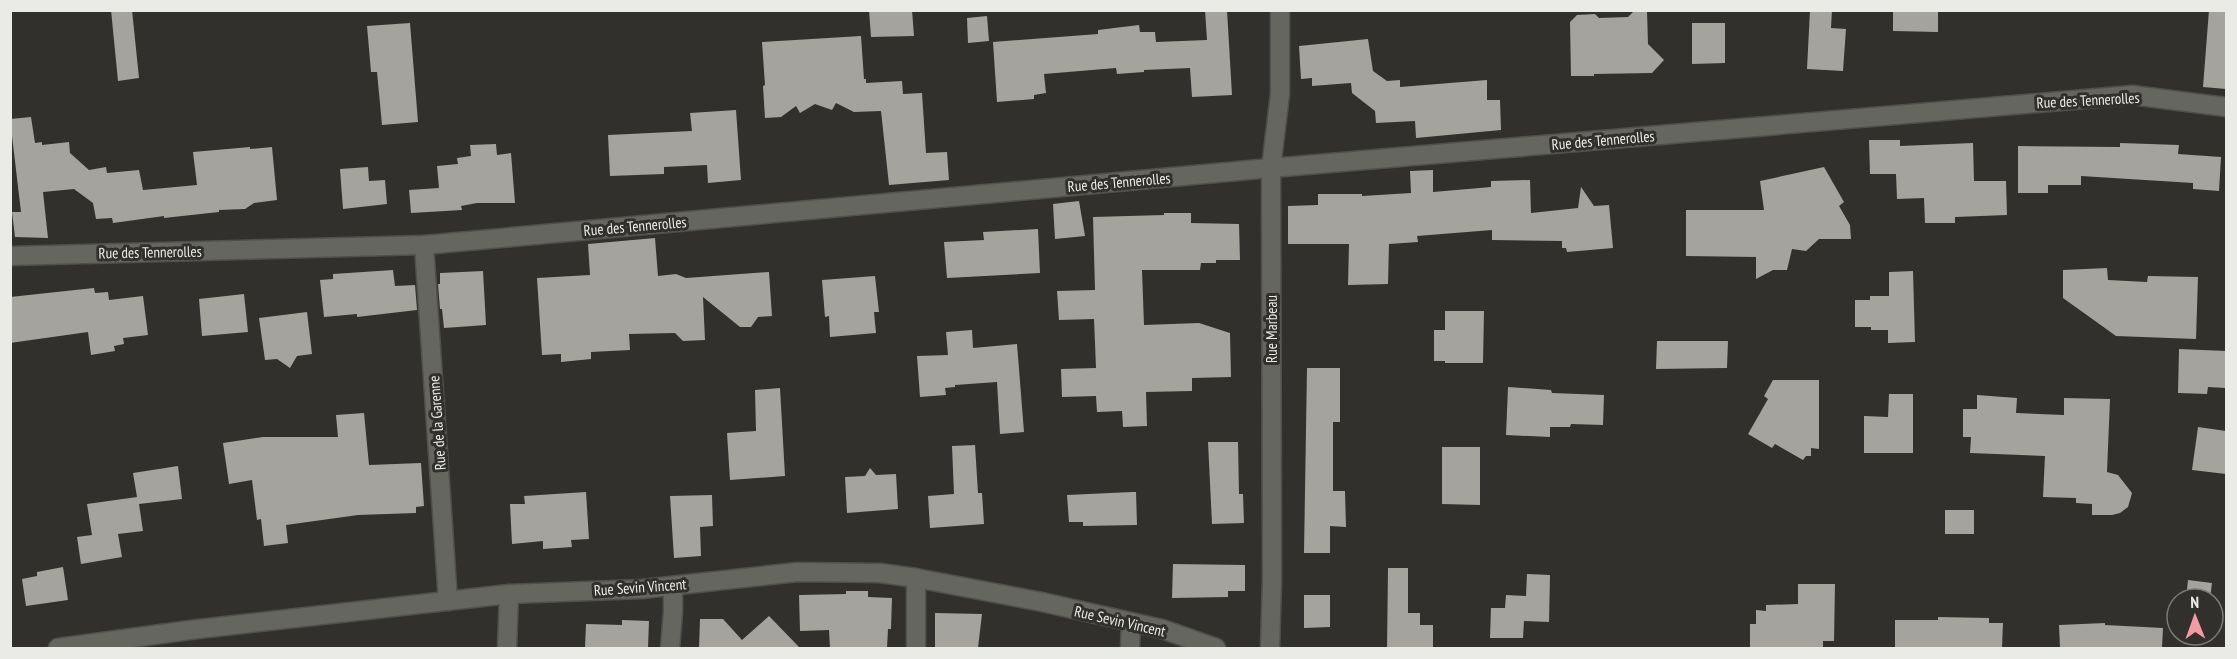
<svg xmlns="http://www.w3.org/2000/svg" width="2237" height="659" font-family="'PT Sans Narrow',sans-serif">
<rect width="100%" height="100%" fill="#31302c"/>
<g fill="#a4a39e">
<path d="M111,10H132L139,78L118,81Z"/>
<path d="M869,10H912L914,36L871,37Z"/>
<path d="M1205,10H1227L1232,95L1192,97L1190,68L1144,70V72L1117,74L1116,68L1044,74L1046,93L1034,95V99L997,102L993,42L1098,34V30L1139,25L1140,32H1155L1156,42L1207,40Z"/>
<path d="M1635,10H1647L1648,44L1664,60L1652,73L1594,74V76H1571L1570,22L1577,15L1595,14L1599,18L1628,17Z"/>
<path d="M1810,10H1832L1831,28L1846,29L1843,71L1807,69Z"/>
<path d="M1893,10H1938V32L1893,31Z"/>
<path d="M2209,10H2226V89L2203,87Z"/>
<path d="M987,16L989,41L968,43L967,18Z"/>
<path d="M410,23L418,122L382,125L377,72H371L367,26Z"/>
<path d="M1692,23H1725V63L1692,64Z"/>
<path d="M861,36L864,79H866V83L902,81L903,94L922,93L926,153L947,152L949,180L889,185L881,111L854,112L836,103L832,110L815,104L800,113L796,106L781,117L765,118L763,86L765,85L762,42Z"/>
<path d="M1368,39L1373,71L1387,81L1400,80V87L1487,80V100H1500L1501,130L1416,138L1415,121L1376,123L1375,111L1352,93L1351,83L1312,86V78L1301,79L1299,46Z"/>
<path d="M736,110L741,180L708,183L707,165L664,167V174L610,176L608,135L692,131L690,113Z"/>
<path d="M31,117L35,143L42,142V145L69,142L70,153L89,170L106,167L107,173L139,170L143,190L197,185L193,152L250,147V149L272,147L277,200L254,203L245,209L219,210V212L164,218V216L113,223L112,218L96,219L93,203L74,189L43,192L48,238L15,237L12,212H21L10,119Z"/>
<path d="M1869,140H1900V146L1973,143L1974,181H2006L2007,215L1955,217V223H1925L1924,198L1897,199L1896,174H1870Z"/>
<path d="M2120,143L2179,145L2178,154L2221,157L2219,191L2193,189V183L2081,176V185H2048V193H2018V146L2120,147Z"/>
<path d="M496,144L497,155L511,153L515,203H477L461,206L462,210L411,213L409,190L439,188L437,166L458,164L457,158L471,156L470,145Z"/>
<path d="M368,167L369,181L385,180L387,204L343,209L340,169Z"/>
<path d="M1824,167L1844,202L1839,206L1850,225L1851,239H1819L1806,251L1792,249L1787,270H1773L1756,279V257L1686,256V210H1764L1760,181Z"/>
<path d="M1433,170V192L1491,187V181L1530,180L1531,213L1578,208L1581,187L1594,206L1609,205L1613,248L1567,252L1566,248H1562V241L1492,240V230L1417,236L1418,242L1389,244L1388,284L1348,285L1349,244H1288V206L1318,205V194H1362V196L1411,193L1410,171Z"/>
<path d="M1079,201L1085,236L1055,239L1053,204Z"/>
<path d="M1164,213H1191V223L1239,224L1240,260H1216V263H1201L1200,270H1142L1144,325L1199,323L1230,333L1231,377L1192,378V391L1146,392L1147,426L1123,427L1122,411L1097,412L1096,396L1062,397L1061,369L1096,368L1094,319L1059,320L1057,291L1095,290L1093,217L1164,215Z"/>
<path d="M1038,229L1040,273L947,278L944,242L984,240L983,232Z"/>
<path d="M655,238L658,276L676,274L686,278L769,272L772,316L758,317L751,327H740L703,297L705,340L683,341L675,333L629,334L630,350L591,352V359L561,362V354L542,355L537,278L590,275L588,244Z"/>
<path d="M2107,268L2108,280L2147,282L2148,276L2198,277L2196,339L2116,336L2063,298V270Z"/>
<path d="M393,270L395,286L415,285L417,310L357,317V314L324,317L320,280L333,279V274Z"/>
<path d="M483,271L486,325L444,328L442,309H440L438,284H440V273Z"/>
<path d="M1913,271L1915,342L1888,343V330H1871V327H1855V300H1870V296H1889V272Z"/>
<path d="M875,276L879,312H874L876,333L830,337L829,316L825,317L822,280Z"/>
<path d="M94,288L95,293L108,292L109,300L143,296L148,335L123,338L124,344L114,346L115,351L91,355L88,332L10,343V297Z"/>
<path d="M244,294L248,332L202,336L199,299Z"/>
<path d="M1445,311H1484L1483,363H1445V361H1434V330H1445Z"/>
<path d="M307,312L312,354L297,356L290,368L277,359L265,360L259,318Z"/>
<path d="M972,330L973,348L1017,344L1024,432L1000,434L997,382L955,385V387L945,388L946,395L920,397L917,356L948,355L946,332Z"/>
<path d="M1657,341H1728L1727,368L1656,369Z"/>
<path d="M2179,349L2226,351V388L2208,387L2207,394L2178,393Z"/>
<path d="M1307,368H1340V422H1333V491H1345L1346,527L1330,526V553H1304Z"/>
<path d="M1773,380H1819V449L1811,448V456H1806L1803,460L1775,444L1772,448L1748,434L1768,399L1764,396Z"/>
<path d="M1508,387L1551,390L1552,393L1604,395L1603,425L1571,424L1570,427H1550V437L1506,435Z"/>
<path d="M780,388L785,476L730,480L727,433L756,431L755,390Z"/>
<path d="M1889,394H1913V453H1864V416L1888,417Z"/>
<path d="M1977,395L2017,398L2016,413L2064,415V398L2110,399L2107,472L2118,475L2132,493L2128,507L2120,513L2112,515H2092V504L2076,503V498L2043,497L2045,456L1970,453L1971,437H1963V409H1977Z"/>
<path d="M364,413L369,465L421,463L424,506L416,507V513L358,515L286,525L288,543L264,546L261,519L257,520L252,480L229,484L223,443L263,437H338L336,415Z"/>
<path d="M2198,427L2226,431V474L2192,470Z"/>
<path d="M1208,442H1238L1239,494H1243L1244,523L1212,524Z"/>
<path d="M975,445L978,493H982L984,524L930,528L928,496L954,494L952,446Z"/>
<path d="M1442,447H1480V505L1442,504Z"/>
<path d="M178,466L182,499L139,504L143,531L118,534L122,557L81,564L77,537L92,535L87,504L137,497L133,473Z"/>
<path d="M870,468L876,475L896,474L898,509L847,513L845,477L865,476Z"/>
<path d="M586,492L589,539L571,540L572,547L543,549V541L512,544L510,504H525L524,496Z"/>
<path d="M1132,492H1136L1137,525L1083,526V522H1069L1067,495Z"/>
<path d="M712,495L713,526L700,527L701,556L674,558L670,496Z"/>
<rect x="1945" y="510" width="29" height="24"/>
<path d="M1173,564L1245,565V591H1228V597L1172,598Z"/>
<path d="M63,567L68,600L26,606L22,579L37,576V572Z"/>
<path d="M1388,568H1408V613H1420V625H1433V648H1387Z"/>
<path d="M1527,574L1550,575L1549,622L1524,621L1523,638H1490L1491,608H1505L1506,595L1526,596Z"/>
<path d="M2188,580L2212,583L2210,599H2186Z"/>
<path d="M1798,584H1835L1834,641H1823V648H1750V624H1756V610L1766,611V605L1798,604Z"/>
<path d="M846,591H868V597L892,598L891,629H888L887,648H830L829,630L800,631L799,595L846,594Z"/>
<path d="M1304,595H1330V627L1304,628Z"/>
<path d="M935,613L982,614L978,648H935Z"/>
<path d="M769,616L800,648H699L700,619H723L742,640Z"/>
<path d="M1938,617L1989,618V623H2003L2002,648H1895V620H1938Z"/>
<path d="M622,620L649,621L648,648H585L586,624L622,625Z"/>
<path d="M2105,623V625L2163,628L2162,648H2060L2059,625Z"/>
</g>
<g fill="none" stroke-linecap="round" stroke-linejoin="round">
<defs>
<g id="minor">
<path d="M424,245L448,601"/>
<path d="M10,256L424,245L1271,168L2132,95L2226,107"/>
<path d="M916,578V648"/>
<path d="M58,648L190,630L509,594L642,589L798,572L880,573L916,578L1042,602L1162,629L1216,648"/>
<path d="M507,648L509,594"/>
<path d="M670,648L673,612V586"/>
<path d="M1130,648L1131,622"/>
<path d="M1270,648L1272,580L1271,168L1280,94V10"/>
</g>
</defs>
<use href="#minor" stroke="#4f4f4b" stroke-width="21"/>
<use href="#minor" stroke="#666661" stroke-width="18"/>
</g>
<g text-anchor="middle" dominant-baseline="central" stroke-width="6" stroke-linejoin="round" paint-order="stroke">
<g font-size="15" fill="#eaeae7" stroke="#31302c">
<text transform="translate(2088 100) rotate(-3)">Rue des Tennerolles</text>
<text transform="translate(1603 140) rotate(-5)">Rue des Tennerolles</text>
<text transform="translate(1119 182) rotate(-5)">Rue des Tennerolles</text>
<text transform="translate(635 226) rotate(-5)">Rue des Tennerolles</text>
<text transform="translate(150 252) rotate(-1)">Rue des Tennerolles</text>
<text transform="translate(1271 329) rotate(-90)">Rue Marbeau</text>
<text transform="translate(437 423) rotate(-94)">Rue de la Garenne</text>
<text transform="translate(640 587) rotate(-4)">Rue Sevin Vincent</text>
<text transform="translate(1120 621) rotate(13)">Rue Sevin Vincent</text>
</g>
</g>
<rect width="2237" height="659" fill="none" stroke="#eaeae7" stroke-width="24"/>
<g transform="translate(2195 617) rotate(359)"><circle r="28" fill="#31302c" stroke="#7b7a77" stroke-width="1.5"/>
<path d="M0-4.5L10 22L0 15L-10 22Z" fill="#f49aa4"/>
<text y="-9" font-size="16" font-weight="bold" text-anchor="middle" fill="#eaeae7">N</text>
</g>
</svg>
